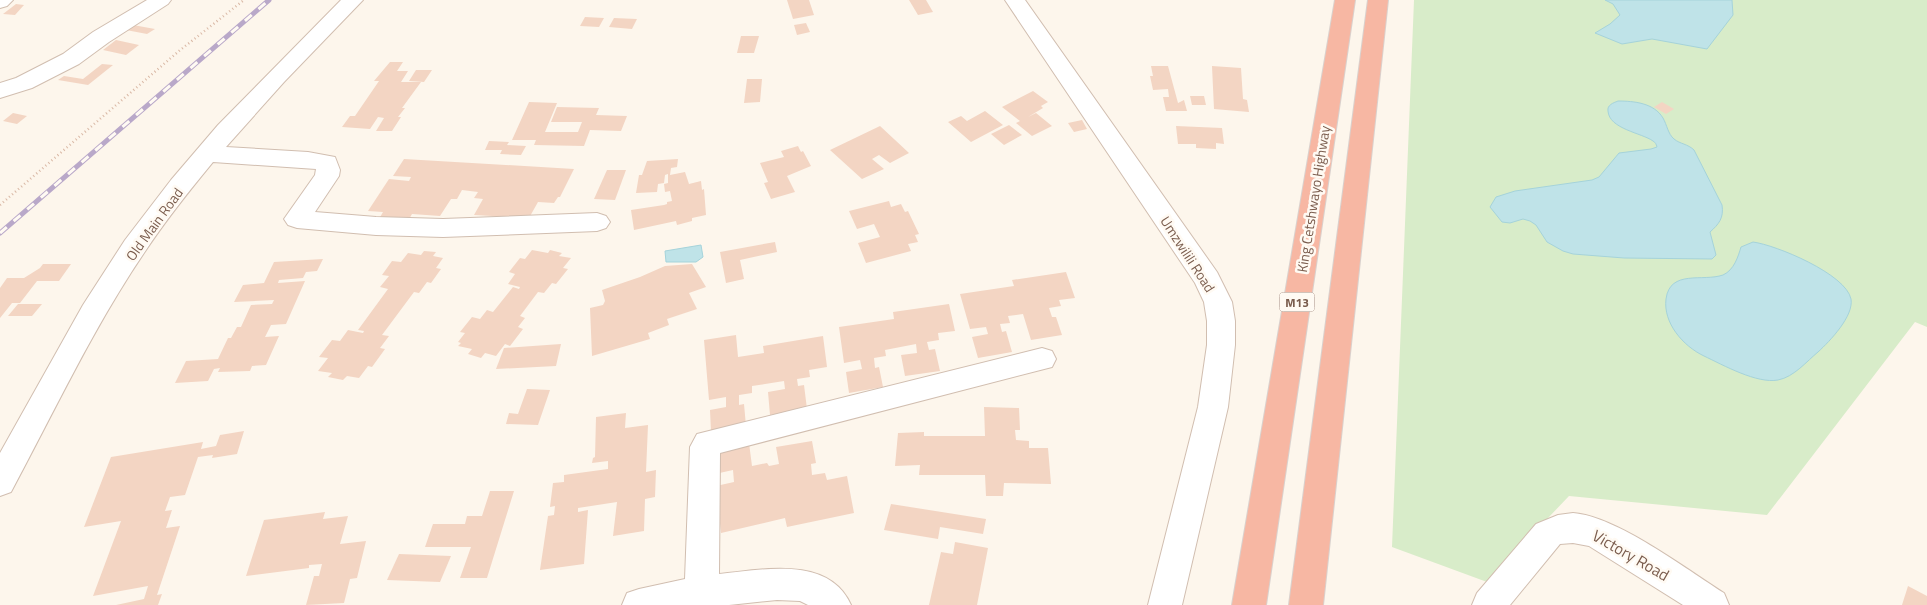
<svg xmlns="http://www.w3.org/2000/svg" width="1927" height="605" font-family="'Titillium Web',sans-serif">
<rect width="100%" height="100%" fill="#fdf6ec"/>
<path fill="#d8ecc9" d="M1414,0H1927V327L1915,322L1767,515L1569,496L1487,582L1392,547Z"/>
<g fill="#bfe3e8" stroke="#a5d3da">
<path d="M1605,0H1732L1733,15L1707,49L1652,39L1622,44L1595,33L1610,24L1620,15L1613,4Z"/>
<path d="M1618,101C1634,101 1654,103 1663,118C1667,125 1668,134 1674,139C1680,144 1688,144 1694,150L1722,205C1724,218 1719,224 1710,232L1716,255L1712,259L1624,258L1573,254L1563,251L1547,242L1536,225L1530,221L1523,219L1510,223L1502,222L1490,207L1496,197L1515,191L1592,180L1599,177L1619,153L1651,149L1657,147C1656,144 1656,143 1653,141C1642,133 1609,129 1608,111C1607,105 1613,103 1618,101Z"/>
<path d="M1753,242C1776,245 1846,274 1851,299C1854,316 1830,341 1818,352C1807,361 1794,377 1778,380C1757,384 1723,365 1704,356C1683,346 1663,323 1666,299C1670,269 1703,282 1723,275C1734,270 1738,257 1741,247Z"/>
<path d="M701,245L703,257L696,262H666L665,251Z"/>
</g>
<g fill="#f3d5c3">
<path d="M787,0H809L814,15L793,19Z"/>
<path d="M909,0H926L933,12L918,15Z"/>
<path d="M16,4L24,5L15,15L3,14Z"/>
<path d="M585,17L604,18L599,27L580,26Z"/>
<path d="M614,18L637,19L632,29L609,27Z"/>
<path d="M806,23L810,32L797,35L794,25Z"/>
<path d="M133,25L155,29L147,34L126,30Z"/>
<path d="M741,36H759L754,53H737Z"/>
<path d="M116,40L139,45L126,55L103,50Z"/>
<path d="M390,62H403L397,71H408L401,82H421L402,108H405L398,117H401L392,131H376L384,118L378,117L370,129L342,127L350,116H355L379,81H374Z"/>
<path d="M102,64L113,65L88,85L58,80L64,76L83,79Z"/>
<path d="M1151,66H1168L1178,103L1184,100L1187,111H1166L1163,97H1169L1168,89L1153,90L1150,76H1153Z"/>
<path d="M1212,66L1241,68L1243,99L1247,100L1249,112L1214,109Z"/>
<path d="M416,70H432L424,82L409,81Z"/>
<path d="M747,79H762L760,102L744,103Z"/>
<path d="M1033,91L1048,102L1041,106L1043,108L1028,117L1036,113L1052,126L1032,136L1016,123L1020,121L1002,107Z"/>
<path d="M1190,96H1204L1206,105H1192Z"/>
<path d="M529,102L557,103L545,132H578L582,122H551L557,107L599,108L596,115L627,116L621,131L590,130L584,146L534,145L536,140H512Z"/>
<path d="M1662,102L1674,109L1666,114L1654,107Z"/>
<path d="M985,111L1003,125L971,142L948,122L961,116L967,121Z"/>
<path d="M13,113L27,116L17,124L3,121Z"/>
<path d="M1082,120L1087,129L1074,132L1068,123Z"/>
<path d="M1009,125L1022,135L1004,145L991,134Z"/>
<path d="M880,126L909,153L890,163L879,155L872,159L884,169L862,179L830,150Z"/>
<path d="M1176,126L1222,128L1224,144L1216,143V149L1196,148V144H1178Z"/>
<path d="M489,141L509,142L507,145L526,146L521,155L500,154L502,150H485Z"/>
<path d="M798,146L801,152L803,151L811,166L787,176L795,192L771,199L764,183L768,182L760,163L784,157L781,151Z"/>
<path d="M404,159L574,169L560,197H558L554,203L538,202L529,218L474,215L483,199L474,198L478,192L462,190L457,199H451L440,216L412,214L408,221L379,219L383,212L368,211L389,179L409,181L411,177L393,176Z"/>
<path d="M678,159L677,167L671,168L670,175L685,172L689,184L701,181L702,190L704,189L706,215L692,218V221L677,225L676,221L634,230L631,210L664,205L667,204V202L672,201L670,191L665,192L664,184L668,183V174L665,175L664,183L658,184L657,192L636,193L639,175H642L647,161Z"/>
<path d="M607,170H626L615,200L594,199Z"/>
<path d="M889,201L891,207L901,204L905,212L908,211L919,234L915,235L918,242L908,244L911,251L866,263L858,243L880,237L874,224L857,229L849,211Z"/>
<path d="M775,242L777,252L740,260L744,279L726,283L720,252Z"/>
<path d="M532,250L548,253L550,250L562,253L559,256L571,258L563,268L568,269L556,284L552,283L544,293L538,292L520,316L525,318L518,327L523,329L510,346L505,344L496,356L485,353L481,358L468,354L472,349L458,346L461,343L458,342L465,333L460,332L472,317L480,319L487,310L493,312L513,287L519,289L520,287L508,284L515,274L509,272L520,258L525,259Z"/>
<path d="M424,251L436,252L433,256L443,258L436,268L441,269L431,283L427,282L419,293L414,292L382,335L389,336L380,348L385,349L372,367L368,366L359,378L347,376L343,380L328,377L332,373L318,371L328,358L319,357L332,340L340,341L348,330L363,333L364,331L358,330L388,289L380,287L389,276L382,275L392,261L401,262L408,253L421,255Z"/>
<path d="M323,259L317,271L306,272L303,278L279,280L278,283L305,281L286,324L271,325L265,337L279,336L266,365L252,366L250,371L218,372L220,368L214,369L208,381L175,383L186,361L218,359L228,338H231L237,327H241L251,305L272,304L274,300L234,302L243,285L264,283L274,262Z"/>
<path d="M43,264H71L59,281H37L20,303H12L0,318V288L7,278H24L40,268Z"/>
<path d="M692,264L706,287L689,293L697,309L667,319L669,325L648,333L650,339L592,356L590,308L603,305L605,301L602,290L640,277L665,266Z"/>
<path d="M1066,272L1075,298L1059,300L1061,306L1049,308L1052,317H1056L1062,335L1031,340L1023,314L1008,316L1010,323L1000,324L1002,332L1006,331L1012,352L978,358L972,337L988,334L986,327L970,329L960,294L1014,286L1012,280Z"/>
<path d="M18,304H42L32,316H8Z"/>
<path d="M949,304L955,331L938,333L939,340L927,342L929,350L935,349L940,371L905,376L901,355L917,353L916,344L885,350L886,356L874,358L875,368L879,367L883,387L849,393L846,372L862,369L860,360L844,363L839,327L894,319L893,312Z"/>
<path d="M736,335L738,357L764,353L763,346L823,336L827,367L809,370L810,377L797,379L798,386L804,385L807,409L770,415L768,392L785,389L784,381L752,386V393L739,395V405L744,404L746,426L711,432L710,410L726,407V397L709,400L704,340Z"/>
<path d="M561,344L556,366L496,369L504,348Z"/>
<path d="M527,389L550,390L538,425L506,424L509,413L518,414Z"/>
<path d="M984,407L1019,408L1020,430H1015L1016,440L1029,441V448H1048L1051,484L1004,483L1003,496H986L985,475H919L920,465L895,466L898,433L924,432V436H985Z"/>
<path d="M626,413L625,428L648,425L646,472L656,470L655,497L645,499L644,531L613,536L617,502L578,508V512L588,510L584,564L540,570L548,516L554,515L555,506L550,507L553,483L564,482V475L608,469V461L592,463L593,458L595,457L596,417Z"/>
<path d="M244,431L237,454L212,458L213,455L198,457L185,495L170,497L165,511L172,510L166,528L180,526L157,595L162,594L158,605H116L144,599L148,586L93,596L121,521L84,527L111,457L203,442L201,449L216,446L220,435Z"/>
<path d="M812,441L816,463L811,464L812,475L825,473L827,480L847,476L854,513L787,527L785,518L721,533L716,486L734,482L733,470L715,474L713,451L749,443L752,466L767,463L769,466L779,464L776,447Z"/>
<path d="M490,491H514L487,578H460L471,547H425L433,524H465L467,516H482Z"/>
<path d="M891,504L986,519L983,534L940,527L938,539L884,530Z"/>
<path d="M325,512L323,519L348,516L340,544L366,541L357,578L350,579L344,603L306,605L314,576H319L322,564L309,565V568L246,576L264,520Z"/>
<path d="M955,542L988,548L977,605H929L941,552L953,554Z"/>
<path d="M399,554L451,556L440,582L387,580Z"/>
<path d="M1908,586L1927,596V605H1902Z"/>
</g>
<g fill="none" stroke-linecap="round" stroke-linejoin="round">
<defs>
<g id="minor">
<path d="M0,0H13L7,6L0,8Z"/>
<path d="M147,0H171L168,4L109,42L79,64L32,88L0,98V83L16,78L63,54L93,32Z"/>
<path d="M341,0H363L284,82L226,147L308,152L335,157L340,170L339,176L315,212L376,217L443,219L597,213L606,216L610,222L606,228L597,231L443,237L376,235L297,228L288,225L284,219L315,175L316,169L213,162C189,191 165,221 144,253C93,328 54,412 11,492L0,496V453L83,305L125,240L171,180L218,125Z"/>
<path d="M1005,0H1025L1217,272L1232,302L1235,321V345L1228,407L1182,605H1148L1198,407L1207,345V321L1204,302L1195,283Z"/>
<path d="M1042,348L1052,351L1056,359L1052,367L720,453L719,574C762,570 829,555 851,605H808L800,601L777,600L729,605H622L627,593L639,589L685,579L690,447L697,434Z"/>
<path d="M1573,513C1616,516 1686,569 1724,593L1729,605H1683L1589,546L1573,543L1560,544L1510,605H1472L1477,593L1536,524L1558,515Z"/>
</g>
<g id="highway">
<path d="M1335,0H1355L1266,605H1232Z"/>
<path d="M1368,0H1388L1323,605H1289Z"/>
</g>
</defs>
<use href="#minor" stroke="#d1beb0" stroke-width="2"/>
<use href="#highway" stroke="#dad1cd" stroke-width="2"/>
<path stroke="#d9b8a5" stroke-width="2.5" stroke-dasharray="1 3" stroke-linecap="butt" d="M0,205L179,51L244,0"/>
<use href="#minor" fill="#fff" fill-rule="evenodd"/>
<use href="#highway" fill="#f7b7a3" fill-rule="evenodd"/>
<defs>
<path id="rail" d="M0,233L269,0"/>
</defs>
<use href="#rail" stroke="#b9a8c9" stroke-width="5"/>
<use href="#rail" stroke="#fffaf3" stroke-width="3" stroke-dasharray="9" stroke-linecap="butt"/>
</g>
<g text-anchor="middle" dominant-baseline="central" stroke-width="5" stroke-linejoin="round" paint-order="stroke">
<rect fill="#fffaf3" stroke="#a28b7f" stroke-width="1" x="1279.5" y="292.5" width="35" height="19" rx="4"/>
<g font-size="12" font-weight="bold" fill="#7a5c4d">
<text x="1297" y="302">M13</text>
</g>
<g font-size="14" fill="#7a5c4d" stroke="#fffaf3">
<text transform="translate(1313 199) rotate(-81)">King Cetshwayo Highway</text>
<text transform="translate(154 224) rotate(-54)">Old Main Road</text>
<text transform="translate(1188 254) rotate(57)">Umzwilili Road</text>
</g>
<g font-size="16" fill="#7a5c4d" stroke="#fffaf3">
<text transform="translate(1631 555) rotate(30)">Victory Road</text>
</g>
</g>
</svg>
